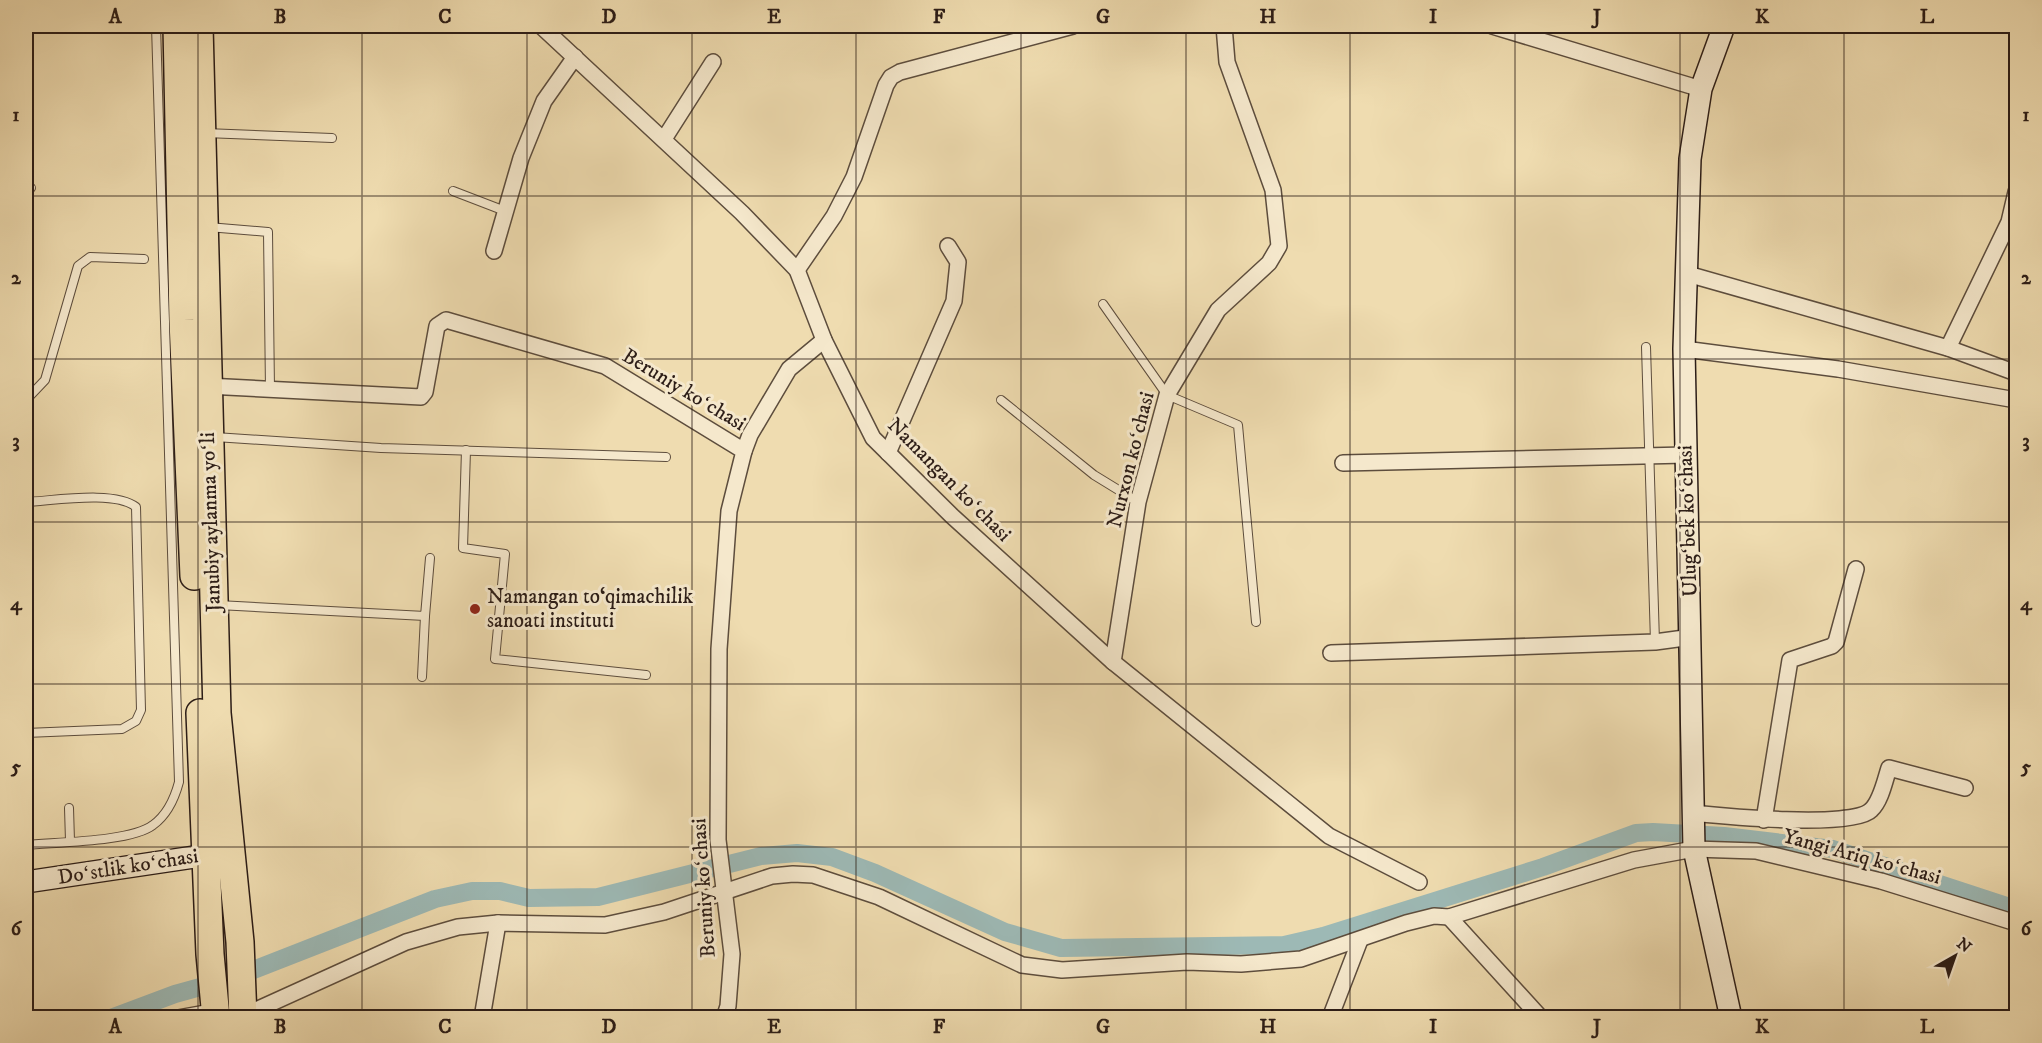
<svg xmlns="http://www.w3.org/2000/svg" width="2042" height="1043" font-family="'IM FELL DW Pica',serif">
<rect width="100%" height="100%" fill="#efdcb0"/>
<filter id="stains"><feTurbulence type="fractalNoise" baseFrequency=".00333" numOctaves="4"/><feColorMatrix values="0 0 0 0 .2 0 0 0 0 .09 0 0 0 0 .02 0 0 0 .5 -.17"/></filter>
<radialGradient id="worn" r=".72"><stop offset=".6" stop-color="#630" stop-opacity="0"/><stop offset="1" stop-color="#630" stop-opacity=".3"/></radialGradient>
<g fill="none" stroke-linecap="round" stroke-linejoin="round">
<path stroke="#9db9b5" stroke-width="18" d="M111,1018L175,994L233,978L435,899L472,891H500L529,898L598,897L761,856L797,853L832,857L875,873L1005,932L1061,948L1284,945L1323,936L1543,867L1636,833L1653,832L1724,836L1833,849L2016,909"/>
<defs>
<g id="lane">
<path d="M205,133L332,138"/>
<path d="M26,186L31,188"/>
<path d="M453,191L505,211"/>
<path d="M208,227L268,232L270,389"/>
<path d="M1103,304L1167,395L1238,425L1256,622"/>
<path d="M1646,347L1655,642"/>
<path d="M26,400L45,380L78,266L90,257L144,259"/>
<path d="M1001,400L1094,475L1138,502"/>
<path d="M215,437L381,448L666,457"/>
<path d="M466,450L463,548L505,554L495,659L646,675"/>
<path d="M26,502C52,501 115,490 136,507L141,710L136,721L122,729L26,733"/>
<path d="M218,605L425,616L430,558"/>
<path d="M422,677L425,616"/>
<path d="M69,808L70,841"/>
<path d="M26,845C56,842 131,842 153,825C167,815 175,797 179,782L156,26"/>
</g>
<g id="street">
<path d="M541,26L742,213L797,270L824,340L873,438L952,516L1113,662L1329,836L1419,882"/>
<path d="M1492,26L1701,89"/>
<path d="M664,139L713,62"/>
<path d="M494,251L521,158L544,101L575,57"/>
<path d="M797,270L834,216L854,177L886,85L891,77L900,72L1073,26"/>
<path d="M1684,273L1948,348L2016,373"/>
<path d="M1948,348L2009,222L2016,192"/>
<path d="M1684,349L1838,369L2016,400"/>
<path d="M207,386L421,397L425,392L437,326L446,320L605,366L744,451L729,511L719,649L718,840L732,954L728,1006L724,1018"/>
<path d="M744,451L750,435L789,369L824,340"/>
<path d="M888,453L954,301L958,262L948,246"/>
<path d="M1343,463L1686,455"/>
<path d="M1331,653L1655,642L1692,637"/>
<path d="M1113,662L1138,502L1167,395L1218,310L1269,263L1279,246L1273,190L1227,62L1224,26"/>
<path d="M1692,813C1722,816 1853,829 1871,810C1881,801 1885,780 1889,768L1965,788"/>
<path d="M1764,820L1790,660L1832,646L1836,642L1856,569"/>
<path d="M1449,917L1541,1018"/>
<path d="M243,1016L406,942L458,927L498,923L605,925L664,912L772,876L793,874L813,875L879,897L1022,965L1062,970L1187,962L1241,964L1301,959L1406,923L1434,916L1449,917L1634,860L1694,849L1756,851L1881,881L2016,923"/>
<path d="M178,1018L217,1011"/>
<path d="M482,1018L498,923"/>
<path d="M1330,1018L1360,940"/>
</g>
<g id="secondary">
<path d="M1724,26L1701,89L1690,159L1684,349L1694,849L1731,1018"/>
<path d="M26,882L221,853"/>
</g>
<g id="highway">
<path d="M177,26L183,320L194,576"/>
<path d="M199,26L217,713L240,942L243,1018"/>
<path d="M200,713L210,954L216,1018"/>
</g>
</defs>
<use href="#lane" stroke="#5d4d3d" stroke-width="10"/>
<use href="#street" stroke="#5d4d3d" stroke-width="18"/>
<use href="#secondary" stroke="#2c1d17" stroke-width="24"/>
<use href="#highway" stroke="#2c1d17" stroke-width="30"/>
<use href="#lane" stroke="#f5e8cc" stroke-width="8"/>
<use href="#street" stroke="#f5e8cc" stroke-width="15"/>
<use href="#secondary" stroke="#f5e8cc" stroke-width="21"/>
<use href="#highway" stroke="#efdcb0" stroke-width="27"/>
</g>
<path fill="none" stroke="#2c1d17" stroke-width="1.5" stroke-opacity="0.55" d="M198,26V1018M362,26V1018M527,26V1018M692,26V1018M856,26V1018M1021,26V1018M1186,26V1018M1350,26V1018M1515,26V1018M1680,26V1018M1844,26V1018M26,196H2016M26,359H2016M26,522H2016M26,684H2016M26,847H2016"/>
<circle fill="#8f2418" stroke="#f5e8cc" stroke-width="2" cx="475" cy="609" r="6"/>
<g text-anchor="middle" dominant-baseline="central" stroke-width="6" stroke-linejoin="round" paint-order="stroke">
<g font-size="21" fill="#2c1d17" stroke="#f5e8cc">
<text transform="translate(684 390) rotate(31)">Beruniy koʻchasi</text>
<text transform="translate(1131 460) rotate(-76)">Nurxon koʻchasi</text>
<text transform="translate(949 480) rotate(45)">Namangan koʻchasi</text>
<text transform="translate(1688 521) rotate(-92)">Ulugʻbek koʻchasi</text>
<text transform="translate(211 522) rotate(-92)">Janubiy aylanma yoʻli</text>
<text transform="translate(1862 857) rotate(15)">Yangi Ariq koʻchasi</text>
<text transform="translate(128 867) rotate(-9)">Doʻstlik koʻchasi</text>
<text transform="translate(704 888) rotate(-94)">Beruniy koʻchasi</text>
</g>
<g font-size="21" fill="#2c1d17" stroke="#f5e8cc" text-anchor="start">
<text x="487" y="597">Namangan to‘qimachilik<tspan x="487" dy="24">sanoati instituti</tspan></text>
</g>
</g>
<rect width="2042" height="1043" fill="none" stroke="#efdcb0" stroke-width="66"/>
<g transform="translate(1955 956) rotate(40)" stroke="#f5e8cc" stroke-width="4.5" paint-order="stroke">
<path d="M0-4.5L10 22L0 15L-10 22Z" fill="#2c1d17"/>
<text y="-9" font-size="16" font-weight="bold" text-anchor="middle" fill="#2c1d17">N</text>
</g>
<rect x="33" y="33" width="1976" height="977" fill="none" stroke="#2c1d17" stroke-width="2"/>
<g font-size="20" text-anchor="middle" font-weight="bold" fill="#2c1d17">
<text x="115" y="23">A</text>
<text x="280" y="23">B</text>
<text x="445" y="23">C</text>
<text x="609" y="23">D</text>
<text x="774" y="23">E</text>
<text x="939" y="23">F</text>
<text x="1103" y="23">G</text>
<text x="1268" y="23">H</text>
<text x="1433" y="23">I</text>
<text x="1597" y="23">J</text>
<text x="1762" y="23">K</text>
<text x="1927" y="23">L</text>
<text x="16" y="121">1</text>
<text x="2026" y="121">1</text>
<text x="16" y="284">2</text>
<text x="2026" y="284">2</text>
<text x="16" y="447">3</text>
<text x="2026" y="447">3</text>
<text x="16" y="610">4</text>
<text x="2026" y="610">4</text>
<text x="16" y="773">5</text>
<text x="2026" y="773">5</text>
<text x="16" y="935">6</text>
<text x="2026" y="935">6</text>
<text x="115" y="1033">A</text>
<text x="280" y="1033">B</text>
<text x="445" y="1033">C</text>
<text x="609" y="1033">D</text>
<text x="774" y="1033">E</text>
<text x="939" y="1033">F</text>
<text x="1103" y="1033">G</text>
<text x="1268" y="1033">H</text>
<text x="1433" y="1033">I</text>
<text x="1597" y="1033">J</text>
<text x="1762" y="1033">K</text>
<text x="1927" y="1033">L</text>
</g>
<rect width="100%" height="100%" filter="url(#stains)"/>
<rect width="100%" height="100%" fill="url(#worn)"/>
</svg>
